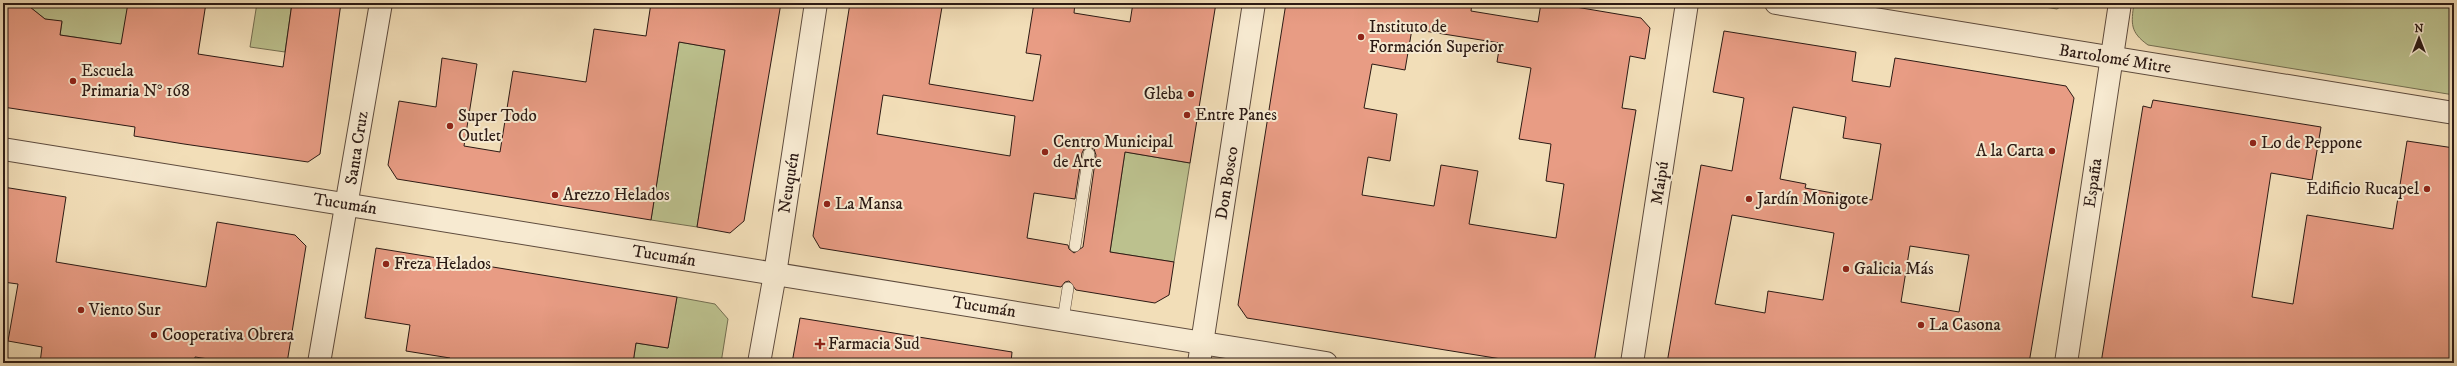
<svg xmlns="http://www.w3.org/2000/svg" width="2457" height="366" font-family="'IM FELL DW Pica',serif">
<rect width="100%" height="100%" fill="#f2deb8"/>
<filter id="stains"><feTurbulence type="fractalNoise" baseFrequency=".005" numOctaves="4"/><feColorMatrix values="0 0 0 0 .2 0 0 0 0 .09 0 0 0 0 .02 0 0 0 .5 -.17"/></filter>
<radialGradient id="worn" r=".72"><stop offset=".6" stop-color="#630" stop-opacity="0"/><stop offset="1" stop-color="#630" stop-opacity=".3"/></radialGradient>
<g fill="#bcc18e" stroke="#746e51">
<path d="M31,3H155L120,53L102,41L60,35L62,22L45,19L31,8Z"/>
<path d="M257,3H292L285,52L250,47Z"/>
<path d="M2020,3H2066L2057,9Z"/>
<path d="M2134,3H2454V95L2148,45C2130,32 2131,24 2134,3Z"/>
<path d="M679,42L725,50L697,227L651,220Z"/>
<path d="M1125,152L1190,163L1174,262L1110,252Z"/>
<path d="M677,297L715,304L728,319L721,363H633L636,343L668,348Z"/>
</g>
<g fill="#e89c84" stroke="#2c1a14" fill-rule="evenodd">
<path d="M3,3H25L45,19L62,21L60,35L121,44L128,3H206L198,54L283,67L292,3H341L320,154L308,162L184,144L134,136L135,127L3,107Z"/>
<path d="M651,3H781L744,221L730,233L697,227L725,50L679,42L651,220L397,179L388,165L399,101L436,107L442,58L477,64L464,146L500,152L513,71L586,82L594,29L646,36Z"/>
<path d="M850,3H914L942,7L929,84L1033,101L1041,55L1026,53L1034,3H1075L1074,13L1130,22L1133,3H1216L1190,163L1125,152L1110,252L1174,262L1169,295L1155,303L1076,290L1069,281L1065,282L1061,287L820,248L813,236ZM883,95L1015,116L1010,156L877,134ZM1090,147L1094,149L1096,155L1083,247L1074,253L1069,249L1068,245L1027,238L1034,193L1075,199L1082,153L1084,149Z"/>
<path d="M1286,3H1472L1471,11L1538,22L1541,3H1552L1641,18L1650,28L1645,59L1630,56L1622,108L1636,110L1594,363H1526L1247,318L1238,305ZM1412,29L1500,43L1497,62L1531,68L1519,139L1551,144L1546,181L1564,184L1556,238L1469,224L1478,171L1441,165L1434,206L1362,195L1368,157L1390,161L1397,114L1364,108L1372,64L1405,70Z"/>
<path d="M1724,31L1856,52L1852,81L1890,87L1895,58L2066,86L2074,98L2029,363H1667L1701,165L1732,171L1744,98L1713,92ZM1793,107L1846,117L1843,138L1881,144L1872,200L1805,188L1806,184L1780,179ZM1732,215L1834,233L1823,300L1768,291L1765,313L1715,304ZM1910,246L1969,255L1959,312L1901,302Z"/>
<path d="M2153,100L2321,127L2312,180L2271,173L2252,297L2293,304L2307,215L2393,229L2407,141L2454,148V363H2101L2143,106L2151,108Z"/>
<path d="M3,187L66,197L56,262L206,287L217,222L295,235L306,246L287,363H236L195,357L194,363H40L42,347L8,341L18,284L3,282Z"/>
<path d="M376,248L677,297L668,348L636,343L633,363H449L450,358L406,351L410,325L365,318Z"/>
<path d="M800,318L1012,352L1011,363H792Z"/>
</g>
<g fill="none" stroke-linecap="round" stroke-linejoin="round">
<defs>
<g id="lane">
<path d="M1075,246L1089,154"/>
<path d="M1063,320L1068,288"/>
</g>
<g id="street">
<path d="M1776,3L2454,113"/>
<path d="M3,149L1326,363"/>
<path d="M319,363L381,3"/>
<path d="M759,363L775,274L816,3"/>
<path d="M1199,363L1254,3"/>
<path d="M1632,363L1687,3"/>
<path d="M2066,363L2120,3"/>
</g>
</defs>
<use href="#lane" stroke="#5e4b3d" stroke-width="12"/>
<use href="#street" stroke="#5e4b3d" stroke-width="24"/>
<use href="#lane" stroke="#f7ead1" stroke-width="11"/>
<use href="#street" stroke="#f7ead1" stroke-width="22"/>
</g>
<g fill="#8f2418" stroke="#f7ead1" stroke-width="1.5">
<circle cx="1361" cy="37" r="4"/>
<circle cx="73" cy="81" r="4"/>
<circle cx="1191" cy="94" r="4"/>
<circle cx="1187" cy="115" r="4"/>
<circle cx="450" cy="126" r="4"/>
<circle cx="2253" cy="143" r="4"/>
<circle cx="2052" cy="151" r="4"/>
<circle cx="1045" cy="152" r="4"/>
<circle cx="2427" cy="189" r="4"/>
<circle cx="555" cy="195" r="4"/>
<circle cx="1749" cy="199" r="4"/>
<circle cx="827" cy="204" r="4"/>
<circle cx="386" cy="264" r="4"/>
<circle cx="1846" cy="269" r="4"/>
<circle cx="81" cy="310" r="4"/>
<circle cx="1921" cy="325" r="4"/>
<circle cx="154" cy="335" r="4"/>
<path d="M818 338h4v4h4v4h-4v4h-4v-4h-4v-4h4z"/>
</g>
<g text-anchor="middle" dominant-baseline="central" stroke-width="4" stroke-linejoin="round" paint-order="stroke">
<g font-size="17" fill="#2c1a14" stroke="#f7ead1" text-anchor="start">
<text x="1369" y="27">Instituto de<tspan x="1369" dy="20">Formación Superior</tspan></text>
<text x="81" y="71">Escuela<tspan x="81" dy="20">Primaria N° 168</tspan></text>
<text x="1183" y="94" text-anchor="end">Gleba</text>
<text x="1195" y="115">Entre Panes</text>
<text x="458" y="116">Super Todo<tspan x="458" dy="20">Outlet</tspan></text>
<text x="1053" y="142">Centro Municipal<tspan x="1053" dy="20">de Arte</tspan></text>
<text x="2261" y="143">Lo de Peppone</text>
<text x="2044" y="151" text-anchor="end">A la Carta</text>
<text x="2419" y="189" text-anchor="end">Edificio Rucapel</text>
<text x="563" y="195">Arezzo Helados</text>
<text x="1757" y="199">Jardín Monigote</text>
<text x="835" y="204">La Mansa</text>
<text x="394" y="264">Freza Helados</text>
<text x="1854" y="269">Galicia Más</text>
<text x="89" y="310">Viento Sur</text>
<text x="1929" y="325">La Casona</text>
<text x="162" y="335">Cooperativa Obrera</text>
<text x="828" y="344">Farmacia Sud</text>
</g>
<g font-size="17" fill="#2c1a14" stroke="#f7ead1">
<text transform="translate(2115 59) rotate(9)">Bartolomé Mitre</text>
<text transform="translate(357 148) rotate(-81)">Santa Cruz</text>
<text transform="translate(789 183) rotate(-81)">Neuquén</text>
<text transform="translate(1227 183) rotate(-81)">Don Bosco</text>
<text transform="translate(1660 183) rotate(-81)">Maipú</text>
<text transform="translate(2093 183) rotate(-82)">España</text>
<text transform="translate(345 204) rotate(9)">Tucumán</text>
<text transform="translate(664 256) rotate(9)">Tucumán</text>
<text transform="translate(984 307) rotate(9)">Tucumán</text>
</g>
</g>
<rect width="2457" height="366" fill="none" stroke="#f2deb8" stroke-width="16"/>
<rect x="4" y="4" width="2449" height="358" fill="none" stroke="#2c1a14" stroke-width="2"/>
<rect x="8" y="8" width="2441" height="350" fill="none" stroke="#2c1a14"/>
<g transform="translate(2419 38)" stroke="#f7ead1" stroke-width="3" paint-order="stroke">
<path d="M0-3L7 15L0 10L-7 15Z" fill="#2c1a14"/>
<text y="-6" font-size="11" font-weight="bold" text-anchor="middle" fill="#2c1a14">N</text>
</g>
<rect width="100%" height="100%" filter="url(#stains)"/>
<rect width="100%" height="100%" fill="url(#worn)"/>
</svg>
